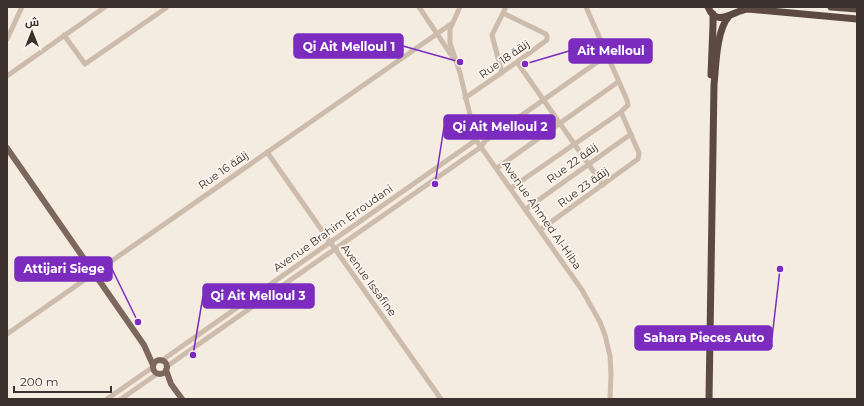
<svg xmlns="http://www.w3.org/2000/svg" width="864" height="406" viewBox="0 0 864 406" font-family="Montserrat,Cairo,sans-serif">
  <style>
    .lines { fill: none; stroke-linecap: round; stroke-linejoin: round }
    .minor { stroke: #cdbbac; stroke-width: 5 }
    .major { stroke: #7d675c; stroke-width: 6 }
    .highway { stroke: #5c4a42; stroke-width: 7 }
    .labels { text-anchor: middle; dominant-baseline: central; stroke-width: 3.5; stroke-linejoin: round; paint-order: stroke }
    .street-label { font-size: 11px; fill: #3b302b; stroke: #fbf5ee }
    .leader { fill: none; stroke: #7b2cbf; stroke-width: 1.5 }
    .callout-dot { fill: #7b2cbf; stroke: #fbf5ee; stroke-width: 1.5 }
    .callout { fill: #7b2cbf; stroke: #7b2cbf; stroke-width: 1.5 }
    .callout-label { font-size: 12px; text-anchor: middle; font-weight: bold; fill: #fff }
  </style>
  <rect width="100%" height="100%" fill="#f4ebe1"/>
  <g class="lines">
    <!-- minor -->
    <path class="minor" d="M419,7L454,59
      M460,7L450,29V43L460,73L476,140L582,290L600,322L605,335L610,356L611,374L610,399
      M64,35L85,64L166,8L165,7
      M7,39L22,7
      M517,62L603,185
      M502,73L492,35L506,7
      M7,76L105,7
      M465,98L517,62L547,40V36L546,34L503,13
      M267,152L335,249L441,399
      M497,168L618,82
      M511,188L621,112L628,105L627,100L586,7
      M526,209L631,134
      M540,230L638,159L639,153L621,112
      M7,334L451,24
      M161,361L476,140
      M166,367L481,147L485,141L606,56
      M107,399L153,367
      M121,399L157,374"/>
    <!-- major -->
    <path class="major" d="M7,148L144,345L153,365
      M153 367a7 7 0 1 1 14 0a7 7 0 1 1-14 0Z
      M166,370L171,384L182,399"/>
    <!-- highway -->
    <path class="highway" d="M708,7C717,29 734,10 748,9L857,19
      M831,7L857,9
      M711,75L713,25V14
      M709,399L714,85C716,66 716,31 729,16"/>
  </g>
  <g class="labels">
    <!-- street labels -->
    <g class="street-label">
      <text transform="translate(504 59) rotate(-35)">Rue 18 زنقة</text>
      <text transform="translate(572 163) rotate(-36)">Rue 22 زنقة</text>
      <text transform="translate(223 170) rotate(-35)">Rue 16 زنقة</text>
      <text transform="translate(583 187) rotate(-36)">Rue 23 زنقة</text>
      <text transform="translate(542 215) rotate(55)">Avenue Ahmed Al-Hiba</text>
      <text transform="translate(333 228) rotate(-35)">Avenue Brahim Erroudani</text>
      <text transform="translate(369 280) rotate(54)">Avenue Issafine</text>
    </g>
  </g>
  <!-- callouts -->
  <path class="leader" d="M460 62L403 46M525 64L569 51M435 184L444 127M138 322L112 269M193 355L203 296M780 269L772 338"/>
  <g class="callout-dot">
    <circle cx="460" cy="62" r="4"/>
    <circle cx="525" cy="64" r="4"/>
    <circle cx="435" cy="184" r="4"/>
    <circle cx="138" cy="322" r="4"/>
    <circle cx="193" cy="355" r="4"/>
    <circle cx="780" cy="269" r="4"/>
  </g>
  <g class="callout">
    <rect x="294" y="34" width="109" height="24" rx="4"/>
    <rect x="569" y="39" width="83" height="24" rx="4"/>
    <rect x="444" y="115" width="111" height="24" rx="4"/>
    <rect x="15" y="257" width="97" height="24" rx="4"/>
    <rect x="203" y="284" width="111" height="24" rx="4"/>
    <rect x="635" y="326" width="137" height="24" rx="4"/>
  </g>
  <g class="callout-label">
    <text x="349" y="51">Qi Ait Melloul 1</text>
    <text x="611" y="55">Ait Melloul</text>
    <text x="500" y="131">Qi Ait Melloul 2</text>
    <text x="64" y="273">Attijari Siege</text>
    <text x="258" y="300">Qi Ait Melloul 3</text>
    <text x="704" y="342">Sahara Pieces Auto</text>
  </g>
  <!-- border -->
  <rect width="864" height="406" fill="none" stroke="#3b302b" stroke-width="16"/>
  <!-- north arrow -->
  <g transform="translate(32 32)" stroke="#fbf5ee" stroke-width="3" paint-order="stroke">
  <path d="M0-3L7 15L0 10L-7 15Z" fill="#3b302b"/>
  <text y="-6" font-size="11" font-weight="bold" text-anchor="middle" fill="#3b302b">ش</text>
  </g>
  <!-- scale -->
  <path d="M14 386v6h97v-6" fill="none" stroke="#3b302b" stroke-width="2"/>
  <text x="20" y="386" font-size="12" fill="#3b302b" stroke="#fbf5ee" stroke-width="3" paint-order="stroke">200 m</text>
</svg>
